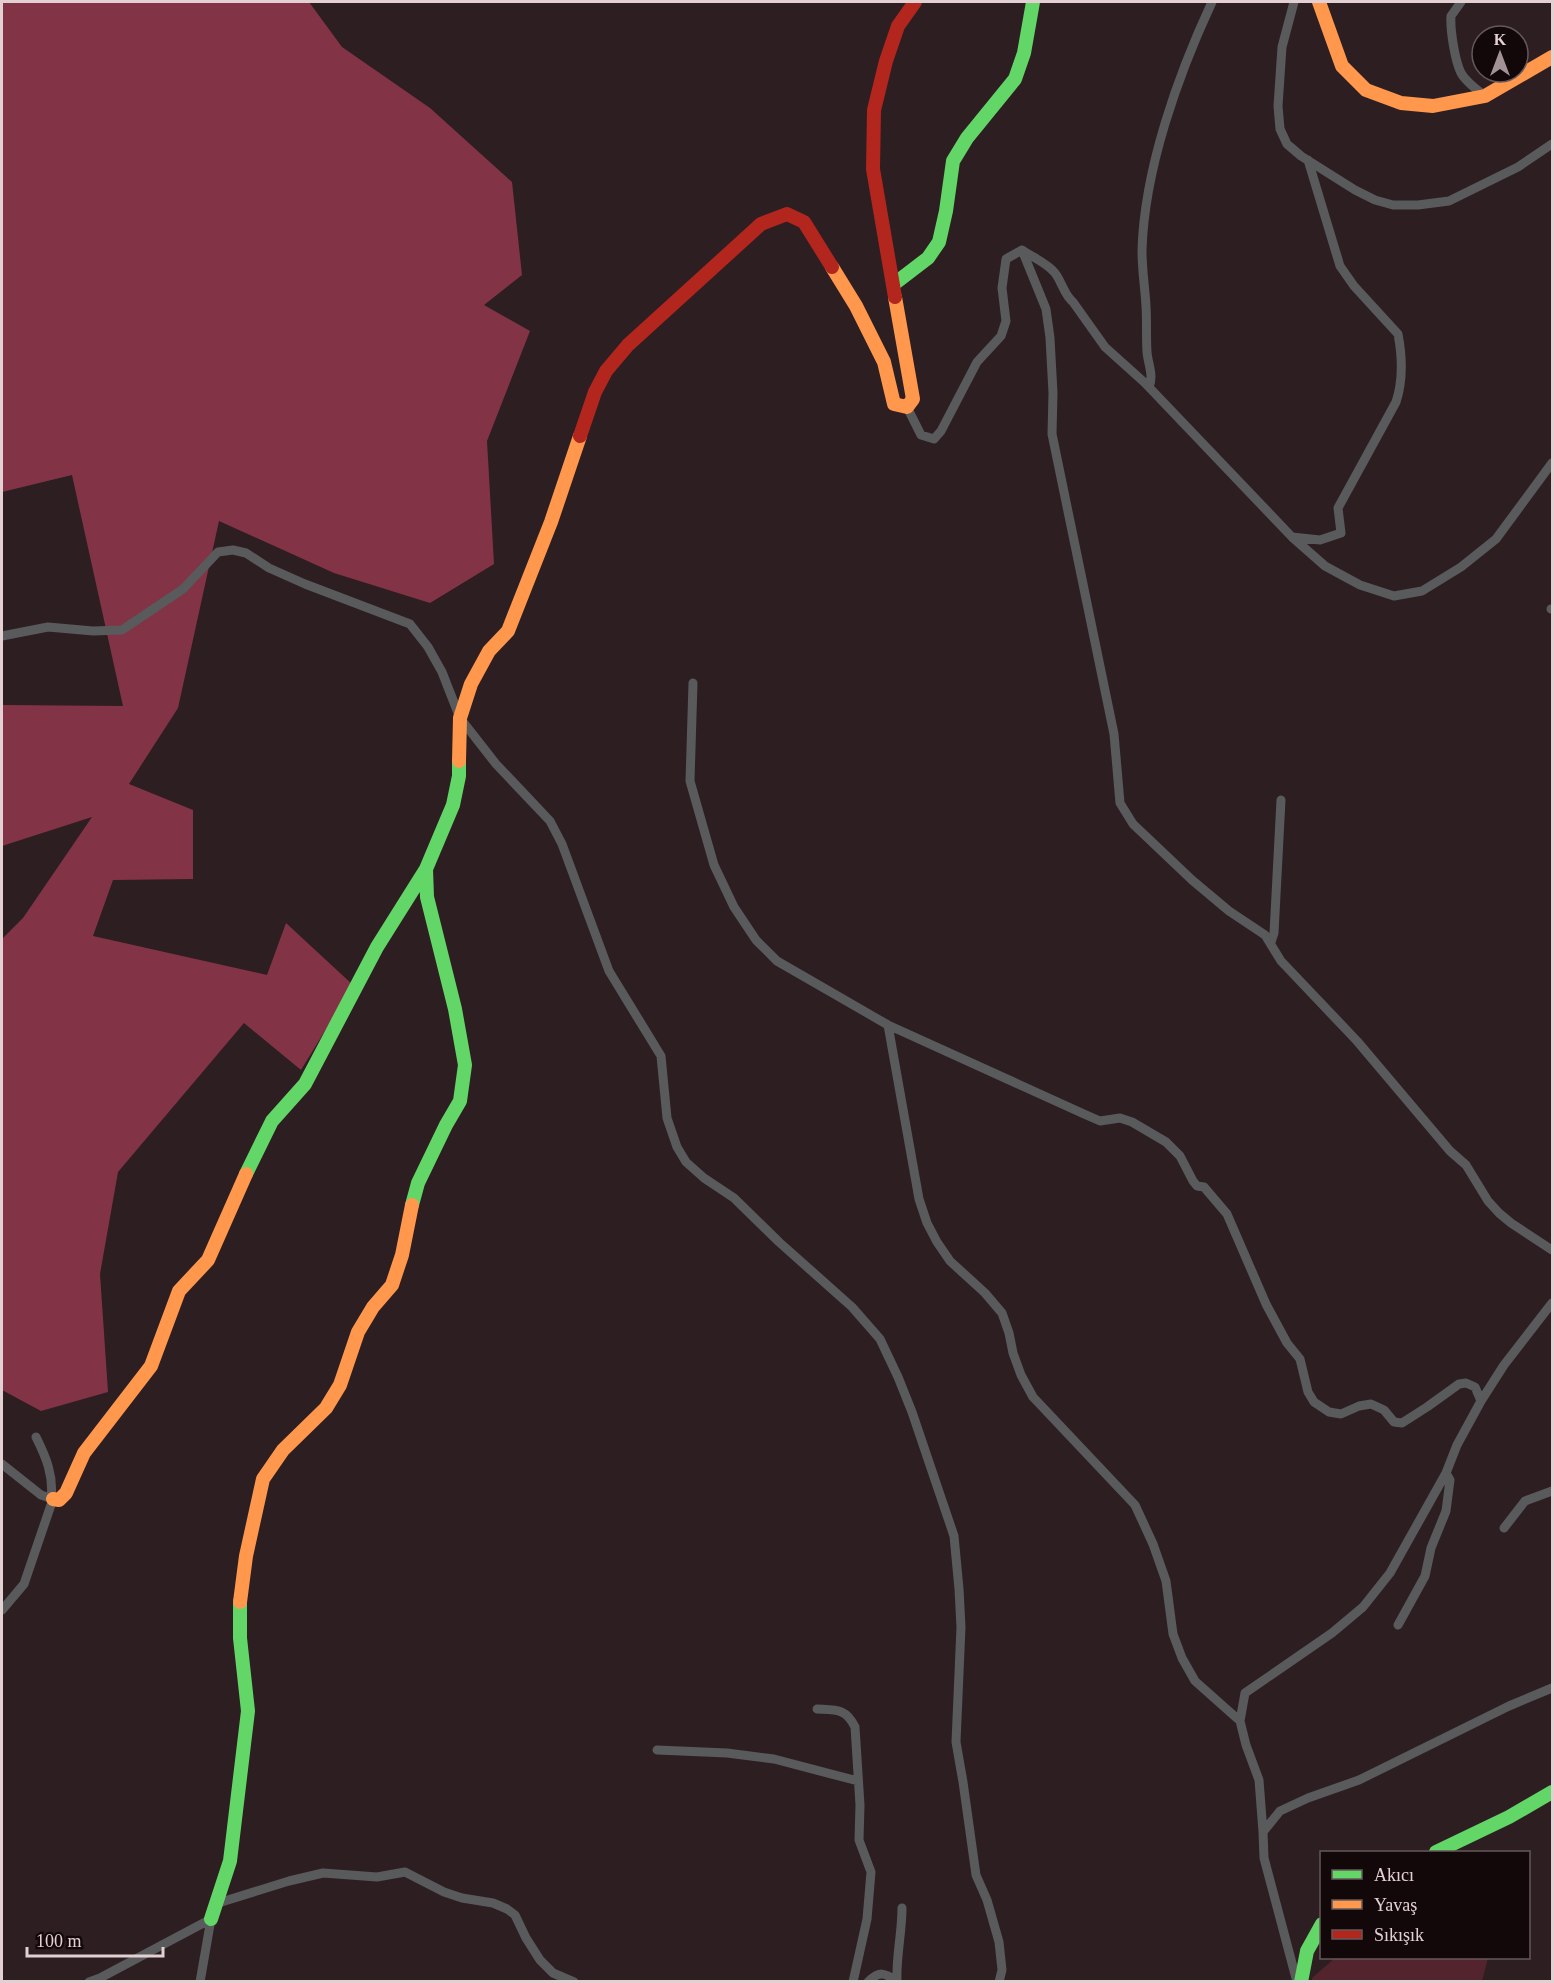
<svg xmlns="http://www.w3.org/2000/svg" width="1554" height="1983" viewBox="0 0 1554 1983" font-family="'Times New Roman',serif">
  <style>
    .green { fill: #53242e }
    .forest { fill: #823446 }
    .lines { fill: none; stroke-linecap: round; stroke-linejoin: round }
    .street { stroke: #585a5b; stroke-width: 9 }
    .fast { stroke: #63d668; stroke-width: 14 }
    .slow { stroke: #ff974d; stroke-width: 14 }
    .jam { stroke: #b3261e; stroke-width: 14 }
  </style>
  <rect width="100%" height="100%" fill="#2d1e22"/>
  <!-- green -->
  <path class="green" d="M1335,1958H1488L1482,1981H1312V1978Z"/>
  <!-- forest -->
  <path class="forest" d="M2,2H309L342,47L430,108L512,182L522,275L484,305L530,331L487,441L494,564L430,603L334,573L219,521L178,708L129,784L193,810V879L113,880L93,936L267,975L286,923L353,985L301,1070L244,1023L118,1172L100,1274L108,1392L41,1411L2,1390V939L23,918L92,817L2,846V705L123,706L72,475L2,492Z"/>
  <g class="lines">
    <!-- street -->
    <path class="street" d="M1294,2L1282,47L1278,106L1280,129L1287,144L1301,156L1355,190L1375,200L1393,205H1418L1449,201L1518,167L1552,144
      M1461,2L1451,16C1450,30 1455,61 1461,73C1466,82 1477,90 1485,96
      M1022,250C1032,257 1047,263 1055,273C1062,282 1064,295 1073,302L1105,347L1145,383L1292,537L1325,566L1360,585L1394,596L1422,591L1461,567L1496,539L1552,463
      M1149,387C1154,375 1148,364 1147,352C1146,337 1147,321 1146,306C1145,288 1142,270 1142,251C1144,170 1178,75 1212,2
      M907,407L921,435L934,439L941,431L977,362L1001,336L1006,321L1002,288L1006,259L1022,250L1046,309L1050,338L1053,393L1052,434L1114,734L1120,803L1133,824L1192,880L1229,911L1265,935L1281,961L1357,1041L1450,1151L1466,1165L1488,1201L1499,1213L1511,1223L1552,1250
      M1292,537L1320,540L1341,533L1338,508L1396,402C1403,381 1402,355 1398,334L1354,286L1340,266L1308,160
      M1551,609H1552
      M2,636L48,627L93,631L122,630L183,589L218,552L233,550L246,553L269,568L305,584L410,624L428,647L442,672L460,718L496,764L550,821L562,844L609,971L661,1056L667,1118L677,1147L686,1162L704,1178L734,1198L779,1242L852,1307L880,1339L898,1377L912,1412L954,1536L959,1589L961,1627L956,1742L963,1782L976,1875L987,1900L999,1942L1002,1970L999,1982
      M693,683L690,781L714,865L734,907L756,940L777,961L888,1025L1084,1114L1100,1121L1120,1118L1132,1122L1166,1142L1180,1156L1193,1181L1197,1186L1204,1187L1227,1214L1266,1304L1287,1343L1300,1359L1308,1392L1314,1402L1329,1412L1341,1414L1359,1406L1371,1404L1384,1410L1394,1422L1402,1423L1427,1407L1459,1384L1466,1383L1475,1387L1481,1401
      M1271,942L1274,933L1281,800
      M888,1025L919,1199L927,1223L937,1242L950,1261L985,1293L1002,1313L1009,1333L1013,1353L1021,1375L1033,1397L1135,1505L1153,1544L1166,1581L1173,1634L1182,1658L1195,1681L1240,1721
      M36,1437C46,1457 54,1476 51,1499
      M2,1464L41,1495L53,1499L24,1584L2,1610
      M1504,1528L1525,1501L1552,1491
      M1398,1625L1425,1576L1431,1548L1446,1511L1450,1480L1446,1473
      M817,1709C836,1710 846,1708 855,1727L860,1805L859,1840L871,1872L867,1919L853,1982
      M657,1750L727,1753L774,1759L858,1781
      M1263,1832L1259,1780L1246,1745L1240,1721L1245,1693L1332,1633L1363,1607L1390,1573L1446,1473L1457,1445L1481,1401L1504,1365L1552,1303
      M215,1904L289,1881L323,1873L377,1877L405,1872L444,1892L462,1898L493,1903L507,1909L515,1915L526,1938L540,1960L553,1973L574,1982
      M897,1981C896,1956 902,1933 902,1908
      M89,1982L100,1978L211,1919
      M200,1982L211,1919
      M868,1982C879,1971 885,1972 897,1982
      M1297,1982L1264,1858L1263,1832L1280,1811L1308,1798L1359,1780L1509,1706L1552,1688"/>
    <!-- fast -->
    <path class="fast" d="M894,284L928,258L939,242L946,211L953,161L967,138L1015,79L1024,53L1033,2
      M246,1174L272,1121L305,1084L377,947L426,869
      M412,1205L418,1183L446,1125L460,1101L465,1065L455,1009L427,897L426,869L453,805L459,776V761
      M1436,1852L1509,1817L1552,1792
      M211,1919L230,1861L248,1711L240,1638V1602
      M1301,1982L1307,1951L1322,1924"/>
    <!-- slow -->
    <path class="slow" d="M1319,2L1342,66L1366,90L1401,103L1433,106L1485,96L1552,57
      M832,267L856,306L884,362L894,404L907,407L913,399L895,297
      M459,761L460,718L471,684L489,651L508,631L551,522L580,436
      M53,1499L59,1500L66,1493L84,1453L151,1366L179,1291L208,1260L246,1174
      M240,1602L246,1556L263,1479L283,1450L326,1408L340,1385L358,1332L373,1307L392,1285L402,1255L412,1205"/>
    <!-- jam -->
    <path class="jam" d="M895,297L873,169L874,110L886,61L898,26L915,2
      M580,436L595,392L606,371L628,345L761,224L787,214L804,222L832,267"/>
  </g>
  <!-- border -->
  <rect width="1554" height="1983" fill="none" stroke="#e3d0d3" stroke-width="6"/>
  <!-- legend -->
  <rect x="1320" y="1851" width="210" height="108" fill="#130809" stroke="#66585a" stroke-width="1.5"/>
  <rect x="1332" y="1870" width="30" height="9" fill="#63d668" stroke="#66585a" stroke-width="1.5"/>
  <text x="1374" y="1881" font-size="18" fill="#e3d0d3">Akıcı</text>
  <rect x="1332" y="1900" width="30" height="9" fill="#ff974d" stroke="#66585a" stroke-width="1.5"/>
  <text x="1374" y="1911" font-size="18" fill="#e3d0d3">Yavaş</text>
  <rect x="1332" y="1930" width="30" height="9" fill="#b3261e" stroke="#66585a" stroke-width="1.5"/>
  <text x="1374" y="1941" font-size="18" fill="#e3d0d3">Sıkışık</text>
  <!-- north arrow -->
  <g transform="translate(1500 54)"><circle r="28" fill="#130809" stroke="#66585a" stroke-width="1.5"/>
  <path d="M0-4.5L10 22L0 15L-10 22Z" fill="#a39295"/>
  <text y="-9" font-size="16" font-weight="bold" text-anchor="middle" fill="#e3d0d3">K</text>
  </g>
  <!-- scale -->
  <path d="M27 1947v9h136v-9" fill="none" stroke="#e3d0d3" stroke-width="3"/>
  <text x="36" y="1947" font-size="18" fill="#e3d0d3" stroke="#130809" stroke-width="4.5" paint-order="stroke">100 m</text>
</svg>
